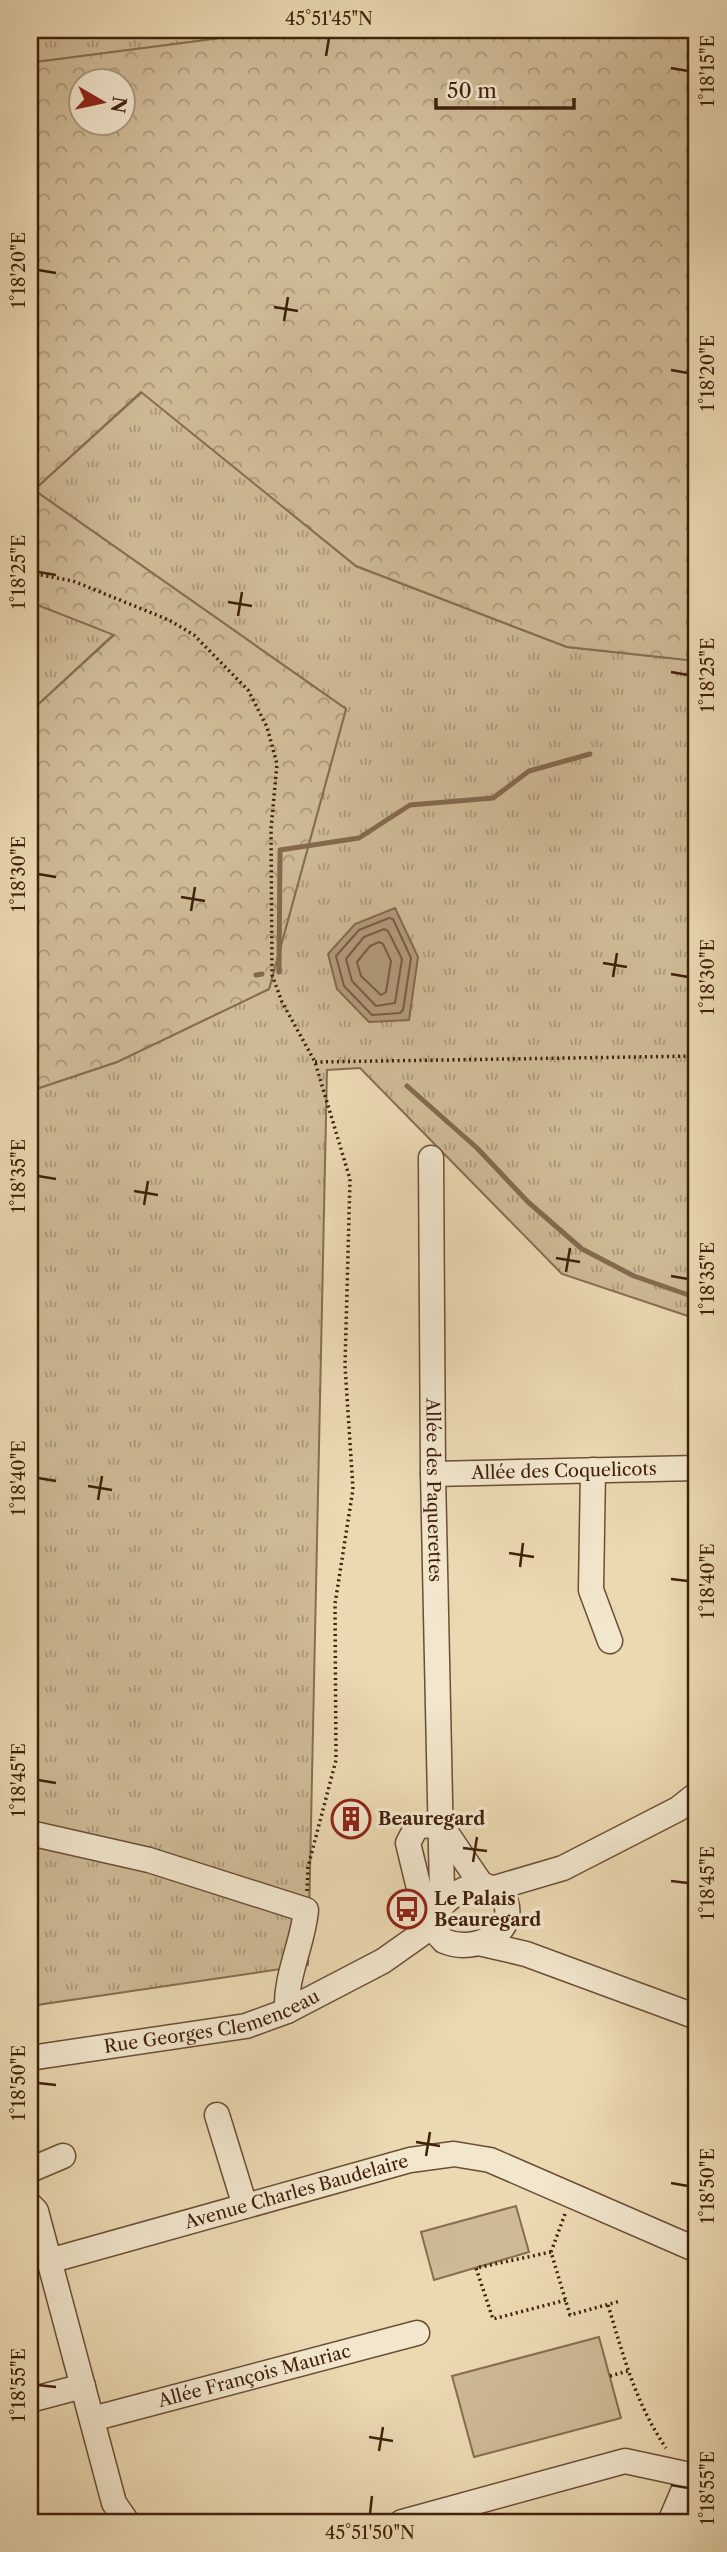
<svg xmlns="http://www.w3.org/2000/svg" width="727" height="2552" viewBox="0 0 727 2552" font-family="'Libre Caslon Text',serif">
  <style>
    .grass { fill: url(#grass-tufts); stroke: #886d51; stroke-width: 2 }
    .forest { fill: url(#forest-crowns); stroke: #886d51; stroke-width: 2; fill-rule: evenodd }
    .pitch { fill: #ceba96; stroke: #886d51; stroke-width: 2 }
    .water { fill: #b19a7a; stroke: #84694e; stroke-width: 2 }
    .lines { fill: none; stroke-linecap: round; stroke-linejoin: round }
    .shore { stroke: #795d43; stroke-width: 2 }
    .stream { stroke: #84694e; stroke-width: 5 }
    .minor-casing { stroke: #6c4e36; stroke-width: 27 }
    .path { stroke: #41200c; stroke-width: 3.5; stroke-dasharray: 2 3.5; stroke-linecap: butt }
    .minor { stroke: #f2e6cd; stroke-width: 24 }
    .ticks { fill: none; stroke: #41200c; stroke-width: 2.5 }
    .labels { text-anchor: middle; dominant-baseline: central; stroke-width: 7; stroke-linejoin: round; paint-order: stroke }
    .street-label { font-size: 18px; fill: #41200c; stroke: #f2e6cd }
    .poi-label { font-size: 18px; font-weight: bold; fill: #41200c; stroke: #f2e6cd; text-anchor: start }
    .neatline { fill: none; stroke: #41200c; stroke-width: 2.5 }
    .ticks-label { font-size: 18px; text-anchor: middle; fill: #41200c }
  </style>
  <defs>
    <pattern id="grass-tufts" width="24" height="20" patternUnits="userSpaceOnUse" patternTransform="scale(1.75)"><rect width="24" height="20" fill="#ceba96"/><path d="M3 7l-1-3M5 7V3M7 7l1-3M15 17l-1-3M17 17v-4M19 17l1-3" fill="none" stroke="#a99779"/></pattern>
    <pattern id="forest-crowns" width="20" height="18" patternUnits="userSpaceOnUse" patternTransform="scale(1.75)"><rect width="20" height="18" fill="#ceba96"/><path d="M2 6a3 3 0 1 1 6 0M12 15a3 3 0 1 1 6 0" fill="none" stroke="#a99779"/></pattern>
  </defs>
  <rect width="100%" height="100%" fill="#ebd9b2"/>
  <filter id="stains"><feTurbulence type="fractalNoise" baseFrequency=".00286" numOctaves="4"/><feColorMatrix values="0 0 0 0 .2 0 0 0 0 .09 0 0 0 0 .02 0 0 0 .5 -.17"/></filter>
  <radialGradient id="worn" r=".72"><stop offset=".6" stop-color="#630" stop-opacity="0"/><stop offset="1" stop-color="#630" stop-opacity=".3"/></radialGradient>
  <!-- grass -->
  <path class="grass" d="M30,30H284L36,62L30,56Z
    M142,392L356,566L567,647L697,661V1319L562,1274L360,1068L327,1070L308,1965L30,2006V1091L117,1062L269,989L346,709L34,490Z
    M30,602L114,634L30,712Z"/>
  <!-- forest -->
  <path class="forest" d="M284,30H697V661L567,647L356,566L141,392L34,490L346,709L269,989L117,1062L30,1091V712L114,635L30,602V56L36,62ZM80,80H122V122H80Z"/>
  <!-- pitch -->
  <path class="pitch" d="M516,2206L529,2252L434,2280L421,2232Z
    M599,2337L621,2418L474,2457L452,2376Z"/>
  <!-- water -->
  <path class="water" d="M395,908L418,957L409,1020L369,1022L337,989L328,954L355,924Z"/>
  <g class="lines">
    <!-- shore -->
    <path class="shore" d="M389,918L393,919L411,958L403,1010L400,1013L372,1015L344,986L336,956L359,930Z
      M384,929L388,931L402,959L395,1003L376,1006L352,981L346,959L364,937Z
      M379,942L383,944L391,961L386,992L381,995L361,976L357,962L370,946Z"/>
    <!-- stream -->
    <path class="stream" d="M279,972L280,850L359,838L410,805L493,798L529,771L590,754
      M256,975L262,974
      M407,1086L477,1148L528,1202L582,1249L634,1276L697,1298"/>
    <defs>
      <g id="minor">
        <path id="s1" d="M431,1158L433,1474L442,1893L445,1901"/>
        <path d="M593,1470L591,1590L610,1641"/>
        <path id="s2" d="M433,1474L697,1468"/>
        <path d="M441,1825L481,1884"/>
        <path d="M30,1833L149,1860L306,1910C303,1944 285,1976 287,2011"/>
        <path d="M481,1884L501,1892C525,1930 476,1955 444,1941C416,1915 457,1888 481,1884Z"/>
        <path d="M495,1888L563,1868L678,1809L697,1794"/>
        <path d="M434,1918L424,1909L408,1843L417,1826L441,1825"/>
        <path d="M479,1943L526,1954L697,2017"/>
        <path id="s3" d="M30,2058L246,2026L287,2011L383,1961L434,1925"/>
        <path d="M217,2115L245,2206"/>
        <path d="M30,2170L63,2156"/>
        <path d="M30,2205L36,2211L114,2503L127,2522"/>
        <path id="s4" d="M49,2261L410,2160L454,2154L490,2160L697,2250"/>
        <path d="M30,2400L83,2386"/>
        <path id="s5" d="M92,2419L417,2333"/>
        <path d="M402,2522L625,2461L690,2475L697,2473"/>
        <path d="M670,2522L690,2475"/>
      </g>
    </defs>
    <!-- minor casing -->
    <use href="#minor" class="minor-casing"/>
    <!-- path -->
    <path class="path" d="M30,573L73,581L169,620L194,635L248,690L267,727L277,764L271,829L272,975L282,1002L315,1062L350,1179L345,1366L353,1489L335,1604L336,1760L308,1867L307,1891
      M315,1062L697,1056
      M565,2214L551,2252L570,2315L620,2301
      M551,2252L476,2268L493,2319L566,2300
      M608,2305C623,2355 636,2404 666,2448
      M610,2376L628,2371"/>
    <!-- minor -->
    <use href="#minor" class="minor"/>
  </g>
  <!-- ticks -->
  <path class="ticks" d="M326,56L329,38M671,68L688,71M38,270L56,273M274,307L298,311M284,321L288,297M671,370L688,373M38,572L56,575M228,602L252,606M238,616L242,592M671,672L688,675M38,874L56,877M181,897L205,901M191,911L195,887M603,963L627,967M671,974L688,977M613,977L617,953M38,1176L56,1179M134,1191L158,1195M144,1205L148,1181M556,1258L580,1262M566,1272L570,1248M671,1276L688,1279M38,1478L56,1481M88,1486L112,1490M98,1500L102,1476M509,1553L534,1557M520,1567L523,1543M671,1579L688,1581M38,1780L56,1783M463,1848L487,1851M473,1862L477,1837M671,1881L688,1883M38,2083L56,2085M416,2142L440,2146M426,2156L430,2132M671,2183L688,2186M38,2385L56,2387M369,2437L393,2441M379,2451L383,2427M671,2485L688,2488M370,2514L372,2496"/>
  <!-- icons -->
  <defs>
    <symbol id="building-ring" viewBox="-11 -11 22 22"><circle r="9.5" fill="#f2e6cd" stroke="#8f2418" stroke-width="1.5"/><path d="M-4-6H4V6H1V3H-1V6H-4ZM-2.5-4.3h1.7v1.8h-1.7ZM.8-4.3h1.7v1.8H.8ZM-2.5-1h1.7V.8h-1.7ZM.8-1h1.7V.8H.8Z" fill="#8f2418"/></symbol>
    <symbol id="bus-ring" viewBox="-11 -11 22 22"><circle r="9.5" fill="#f2e6cd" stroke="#8f2418" stroke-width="1.5"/><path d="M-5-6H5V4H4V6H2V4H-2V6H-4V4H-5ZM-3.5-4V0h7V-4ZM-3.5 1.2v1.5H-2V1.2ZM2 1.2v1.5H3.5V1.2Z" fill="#8f2418"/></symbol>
  </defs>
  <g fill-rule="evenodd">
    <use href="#building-ring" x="329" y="1797" width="44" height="44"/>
    <use href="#bus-ring" x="385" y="1887" width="44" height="44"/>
  </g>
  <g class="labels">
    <!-- street labels -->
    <g class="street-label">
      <text stroke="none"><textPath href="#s2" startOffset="131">Allée des Coquelicots</textPath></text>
      <text stroke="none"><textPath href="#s1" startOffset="332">Allée des Paquerettes</textPath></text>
      <text stroke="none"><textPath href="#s3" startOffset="186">Rue Georges Clemenceau</textPath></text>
      <text stroke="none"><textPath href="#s4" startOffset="257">Avenue Charles Baudelaire</textPath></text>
      <text stroke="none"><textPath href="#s5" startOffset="168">Allée François Mauriac</textPath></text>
    </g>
    <!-- poi labels -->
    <g class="poi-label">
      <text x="378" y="1819">Beauregard</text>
      <text x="434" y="1899">Le Palais<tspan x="434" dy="21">Beauregard</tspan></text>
    </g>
  </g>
  <!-- margin -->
  <rect width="727" height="2552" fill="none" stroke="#ebd9b2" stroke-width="77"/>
  <!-- north arrow -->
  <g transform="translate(102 102) rotate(99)"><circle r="33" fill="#f2e6cd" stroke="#ab9780" stroke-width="2"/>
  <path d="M0-5L12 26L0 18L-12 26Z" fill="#8f2418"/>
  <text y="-10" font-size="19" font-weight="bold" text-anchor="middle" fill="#41200c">N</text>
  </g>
  <!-- scale -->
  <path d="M436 98v10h138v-10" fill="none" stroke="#41200c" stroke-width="3.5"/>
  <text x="447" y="98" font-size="21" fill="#41200c" stroke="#f2e6cd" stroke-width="5" paint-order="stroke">50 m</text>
  <rect x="38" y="38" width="650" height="2476" class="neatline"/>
  <g class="ticks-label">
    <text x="329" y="25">45°51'45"N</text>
    <text transform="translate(708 71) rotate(-90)" y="6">1°18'15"E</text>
    <text transform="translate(19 270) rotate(-90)" y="6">1°18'20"E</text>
    <text transform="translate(708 373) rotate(-90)" y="6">1°18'20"E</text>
    <text transform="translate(19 572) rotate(-90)" y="6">1°18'25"E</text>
    <text transform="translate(708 675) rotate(-90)" y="6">1°18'25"E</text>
    <text transform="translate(19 874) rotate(-90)" y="6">1°18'30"E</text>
    <text transform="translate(708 977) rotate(-90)" y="6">1°18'30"E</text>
    <text transform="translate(19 1176) rotate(-90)" y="6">1°18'35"E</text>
    <text transform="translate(708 1279) rotate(-90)" y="6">1°18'35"E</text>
    <text transform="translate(19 1478) rotate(-90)" y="6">1°18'40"E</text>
    <text transform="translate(708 1581) rotate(-90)" y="6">1°18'40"E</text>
    <text transform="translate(19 1780) rotate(-90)" y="6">1°18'45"E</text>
    <text transform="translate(708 1883) rotate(-90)" y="6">1°18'45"E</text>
    <text transform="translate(19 2083) rotate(-90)" y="6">1°18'50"E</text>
    <text transform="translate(708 2186) rotate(-90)" y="6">1°18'50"E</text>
    <text transform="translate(19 2385) rotate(-90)" y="6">1°18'55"E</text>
    <text transform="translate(708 2488) rotate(-90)" y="6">1°18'55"E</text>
    <text x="370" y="2539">45°51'50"N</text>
  </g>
  <rect width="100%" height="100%" filter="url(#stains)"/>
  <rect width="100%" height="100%" fill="url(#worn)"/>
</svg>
